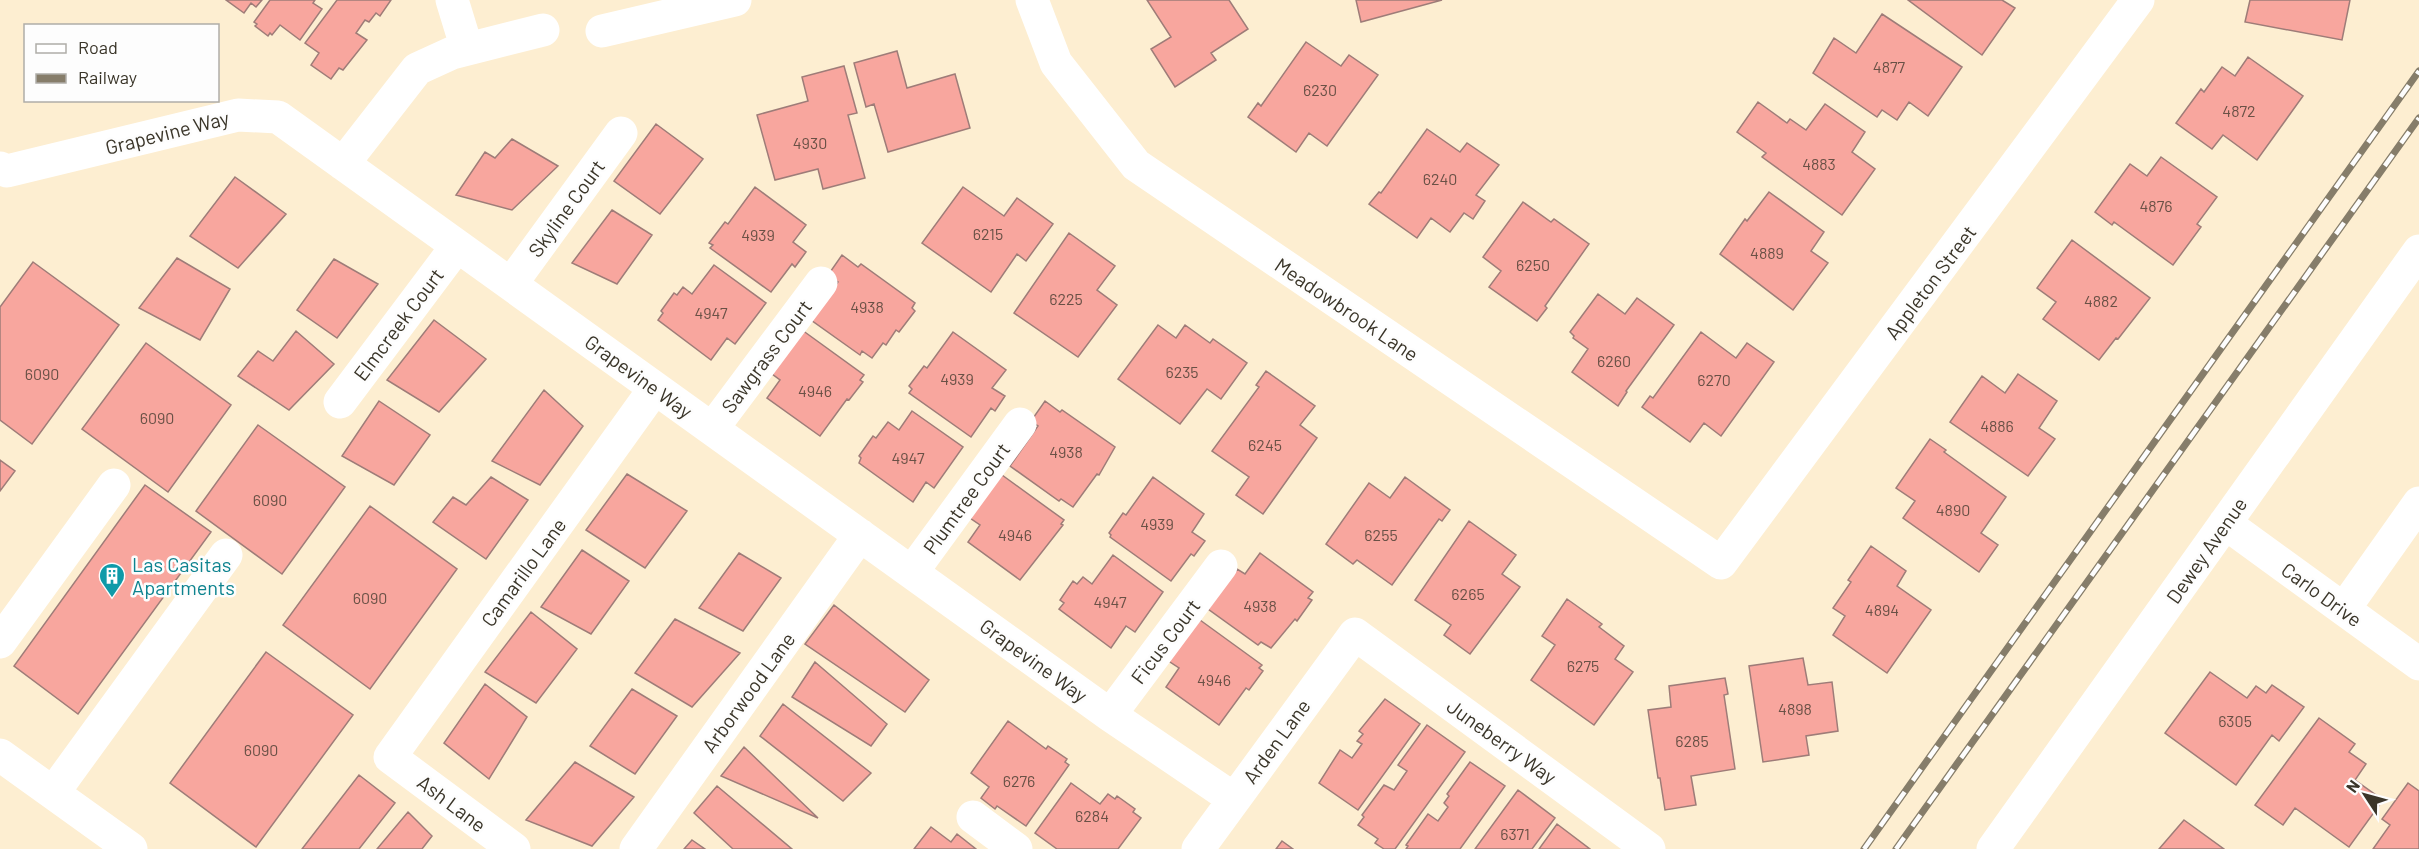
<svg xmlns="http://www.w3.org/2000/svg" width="2419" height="849" viewBox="0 0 2419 849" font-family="Barlow,sans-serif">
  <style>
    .building { fill: #f8a69e; stroke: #9e7c78; stroke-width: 1.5 }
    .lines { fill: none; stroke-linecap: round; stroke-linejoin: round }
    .minor { stroke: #fff; stroke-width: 33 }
    .rail-casing { stroke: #867d6a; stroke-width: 7 }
    .rail { stroke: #fdfdfd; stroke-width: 4.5; stroke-dasharray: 14; stroke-linecap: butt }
    .labels { text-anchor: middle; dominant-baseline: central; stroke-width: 5; stroke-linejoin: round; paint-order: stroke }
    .number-label { font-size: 16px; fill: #6a5146 }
    .street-label { font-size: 20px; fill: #3a3529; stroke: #fdfdfd }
    .culture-label { font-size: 20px; fill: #0d838f; stroke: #fdfdfd; text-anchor: start }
  </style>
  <rect width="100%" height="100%" fill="#fdeed1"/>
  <!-- building -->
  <path class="building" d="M226,0H262L256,7L251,3L244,13Z
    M270,0H315L313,3L322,9L300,40L280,25L272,35L270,33L268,36L255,26L257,24L254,22Z
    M337,0H391L380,16L376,13L369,22L365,20L356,33L367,40L343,70L339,68L331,79L311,65L319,53L305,43Z
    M1147,0H1229L1248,29L1211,53L1216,60L1175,87L1151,49L1171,37Z
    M1356,0H1442L1361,22Z
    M1908,0H2002L2015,8L1982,55Z
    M2250,0H2350L2342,40L2245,22Z
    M1882,14L1962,67L1928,116L1909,102L1897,120L1882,110L1877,117L1813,73L1834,38L1856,53Z
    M1306,42L1341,66L1349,55L1378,75L1327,146L1309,133L1296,152L1248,117L1258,103L1261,106Z
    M897,51L907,88L955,74L970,128L888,152L874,104L866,107L854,63Z
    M2248,57L2303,96L2257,160L2223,135L2212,149L2176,123L2201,89L2204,92L2222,67L2235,76Z
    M844,66L857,113L848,115L865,178L823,189L818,169L775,180L757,115L808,101L802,77Z
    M1758,102L1787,123L1790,119L1806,130L1825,104L1865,132L1852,152L1875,169L1842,215L1762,157L1766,153L1737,132Z
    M656,124L703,159L660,214L614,181Z
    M1427,129L1460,152L1467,143L1499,165L1476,195L1485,201L1473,219L1464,213L1450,232L1431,218L1417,238L1369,204L1379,192L1381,193Z
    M512,139L558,166L512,210L456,195L485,152L495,158Z
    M2161,157L2217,197L2197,224L2201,227L2173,265L2114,222L2112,225L2095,212L2130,164L2147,176Z
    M235,177L286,214L238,268L190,236Z
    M755,187L806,225L793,242L806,252L795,267L792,264L771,292L710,248L713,245L709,243L725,222L728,224Z
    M963,187L1004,216L1017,198L1053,224L1026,261L1017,254L991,292L922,243Z
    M1769,192L1824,232L1811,251L1828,263L1793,310L1720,254L1745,219L1747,221Z
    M1523,202L1551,222L1554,219L1589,244L1545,306L1547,308L1537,321L1489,287L1501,271L1483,257Z
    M612,210L652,235L617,284L572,263Z
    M1069,233L1115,266L1097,290L1117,305L1078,357L1014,313Z
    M2072,240L2150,298L2118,339L2116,338L2099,360L2043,319L2056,302L2037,288Z
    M842,255L858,267L861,264L915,303L912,308L915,311L899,332L896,330L886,345L883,343L872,358L862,351L860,355L811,320L838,282L828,275Z
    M177,258L230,289L200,340L139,308Z
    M334,259L378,284L337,338L297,310Z
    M33,262L119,325L32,444L0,420V307Z
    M714,265L766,303L735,344L727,338L711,360L658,320L663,313L661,311L674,293L677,295L683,287L692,294Z
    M1598,294L1625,314L1637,298L1674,325L1626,391L1627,392L1618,406L1572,372L1588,349L1573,338L1574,336L1570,332Z
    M434,320L486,359L439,412L387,380Z
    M1158,325L1176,338L1185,325L1210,343L1213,339L1247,363L1221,399L1207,389L1180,424L1118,379Z
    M802,330L864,375L860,380L863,382L849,400L847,399L820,436L767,398L780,380L768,371Z
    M296,331L334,364L289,410L238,376L258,351L273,361Z
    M953,332L1006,370L992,388L1005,396L995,411L991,408L971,437L909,393L912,389L909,386L924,366L927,368Z
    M1701,332L1736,358L1747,343L1774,362L1721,436L1704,423L1690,442L1642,407L1650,396L1653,398Z
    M146,343L231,405L168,492L82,429Z
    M1266,371L1315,406L1300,425L1317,438L1263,514L1236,495L1249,477L1212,451L1259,387L1256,385Z
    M2018,374L2057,401L2039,428L2055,439L2028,476L1950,422L1982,376L2005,393Z
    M544,390L583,426L540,485L492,461Z
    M379,401L430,435L394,485L342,456Z
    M1045,401L1060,412L1062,410L1115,447L1099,475L1097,474L1073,507L1061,499L1059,501L1010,466L1038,426L1031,421Z
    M912,411L963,447L934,488L926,482L913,502L859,463L861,458L859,456L873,436L876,438L888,422L899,430Z
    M258,425L345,487L282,574L196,511Z
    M1930,439L1946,450L1944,452L2006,497L1981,533L1998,545L1979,572L1903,518L1915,501L1896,488Z
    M0,460L15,471L0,491Z
    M627,474L687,511L645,568L586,530Z
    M1002,475L1064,520L1061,524L1063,525L1020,580L968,542L980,525L967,516Z
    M491,477L528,500L486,559L433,522L453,497L466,505Z
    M1153,477L1204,514L1192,532L1205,541L1194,556L1191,554L1171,581L1110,537L1111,535L1109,533L1123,513L1126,515Z
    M1405,477L1450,510L1442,521L1439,519L1392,585L1357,560L1353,564L1326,544L1369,483L1390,498Z
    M145,485L211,532L78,714L14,666Z
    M370,506L457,569L370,689L283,625Z
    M1469,521L1516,555L1502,574L1520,587L1470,654L1444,635L1451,625L1415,600Z
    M1871,546L1906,571L1897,586L1931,610L1887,673L1833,635L1845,616L1833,608L1851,582L1848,580Z
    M582,550L629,581L591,634L541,607Z
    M739,553L781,578L743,631L699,608Z
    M1260,553L1313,592L1308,598L1312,600L1297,621L1295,619L1271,648L1261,642L1258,645L1208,609L1237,569L1245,574Z
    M1113,555L1163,592L1135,632L1126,626L1111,648L1059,609L1064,603L1060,600L1073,581L1077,584L1083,577L1092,584Z
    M1567,599L1602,624L1599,627L1624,646L1615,659L1633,672L1594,725L1531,680L1555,645L1542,636Z
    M834,605L929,680L905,712L805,644Z
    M531,612L577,649L536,703L485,672Z
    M675,619L740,653L692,707L635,673Z
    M1200,620L1262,665L1259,668L1263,671L1249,690L1246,688L1219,725L1166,687L1179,668L1167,660Z
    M266,652L353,715L256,847L170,783Z
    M1803,658L1808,685L1832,682L1838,731L1806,736L1809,755L1763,762L1749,666Z
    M815,662L887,724L871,746L792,697Z
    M2210,672L2247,698L2256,686L2266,693L2272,685L2304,707L2279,741L2272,735L2236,785L2165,733Z
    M1725,678L1728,694L1724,695L1735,769L1691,776L1696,805L1665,810L1660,778H1658L1648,710L1671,707L1669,686Z
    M485,684L527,717L489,779L444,743Z
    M632,689L677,716L635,774L590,746Z
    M1385,699L1420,724L1358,810L1319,783L1340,750L1352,758L1362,744L1357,741L1363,734L1359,731Z
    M783,704L871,773L843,801L760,736Z
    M2319,718L2355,744L2349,752L2366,764L2355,780L2383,800L2349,847L2295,808L2283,825L2255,805Z
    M1008,721L1046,749L1048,746L1067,759L1065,762L1069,765L1026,826L997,806L995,809L981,798L989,787L971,773Z
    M1427,725L1465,752L1395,849H1384L1375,843L1378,839L1358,825L1364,817L1362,815L1384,785L1394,790L1407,771L1398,765Z
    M744,747L818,818L721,776Z
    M575,762L634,797L592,846L526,820Z
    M1470,762L1505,786L1460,849H1406L1408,846L1406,845L1428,814L1438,821L1448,807L1444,803L1449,796L1447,794Z
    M359,775L395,803L359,849H302Z
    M1071,783L1100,804L1108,794L1115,799L1117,796L1135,809L1133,812L1141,818L1118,849H1057L1035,833Z
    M2408,783L2419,791V849H2373L2390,825L2382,819Z
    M717,786L792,849H733L694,813Z
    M1518,790L1555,818L1532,849H1475Z
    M408,812L432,836L422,849H377Z
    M2184,820L2224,849H2159Z
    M1557,824L1590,849H1539Z
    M931,827L951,842L957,834L976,849H914Z
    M692,840L705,849H684Z
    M1282,841L1293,849H1276Z"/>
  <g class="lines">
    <!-- minor -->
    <path class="minor" d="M452,0L467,49
      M1032,0L1056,63L1136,165L1721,563L2138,0
      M602,31L735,0
      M343,164L417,69L452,53L543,30
      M0,168L7,171L238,115L278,117L1110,715L1234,799
      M511,284L621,133
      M340,402L457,246
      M712,429L821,283
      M2225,523L2419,664
      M912,572L1020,424
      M2344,609L2419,503
      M0,642L114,485
      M1110,715L1221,566
      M0,755L131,849
      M53,793L226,555
      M973,817L1016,849
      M514,849L390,757L655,388
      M636,849L860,535
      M1198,849L1355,634L1649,849
      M1993,849L2419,251"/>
    <defs>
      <path id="rail" d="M1864,849L2419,71
        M1896,849L2419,118"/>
    </defs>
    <!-- rail casing -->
    <use href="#rail" class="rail-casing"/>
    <!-- rail -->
    <use href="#rail" class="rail"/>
  </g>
  <!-- icons -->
  <defs>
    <symbol id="building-pin" viewBox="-11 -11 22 30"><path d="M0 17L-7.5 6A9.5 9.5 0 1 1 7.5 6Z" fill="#0f9aa8" stroke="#fdfdfd"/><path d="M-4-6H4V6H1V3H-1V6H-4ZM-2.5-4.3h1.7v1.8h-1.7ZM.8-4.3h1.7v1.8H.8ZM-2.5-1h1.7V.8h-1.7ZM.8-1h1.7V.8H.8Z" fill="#fff"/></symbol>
  </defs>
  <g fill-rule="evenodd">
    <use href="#building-pin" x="97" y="561" width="30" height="40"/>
  </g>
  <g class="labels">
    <!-- number labels -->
    <g class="number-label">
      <text x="1889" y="66">4877</text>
      <text x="1320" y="89">6230</text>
      <text x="2239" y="110">4872</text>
      <text x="810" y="142">4930</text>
      <text x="1819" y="163">4883</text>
      <text x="1440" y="178">6240</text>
      <text x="2156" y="205">4876</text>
      <text x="988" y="233">6215</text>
      <text x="758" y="234">4939</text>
      <text x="1767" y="252">4889</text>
      <text x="1533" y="264">6250</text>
      <text x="1066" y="298">6225</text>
      <text x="2101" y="300">4882</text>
      <text x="867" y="306">4938</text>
      <text x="711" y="312">4947</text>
      <text x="1614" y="360">6260</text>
      <text x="1182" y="371">6235</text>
      <text x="42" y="373">6090</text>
      <text x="957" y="378">4939</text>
      <text x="1714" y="379">6270</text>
      <text x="815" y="390">4946</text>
      <text x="157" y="417">6090</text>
      <text x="1997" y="425">4886</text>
      <text x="1265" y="444">6245</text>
      <text x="1066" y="451">4938</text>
      <text x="908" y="457">4947</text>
      <text x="270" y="499">6090</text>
      <text x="1953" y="509">4890</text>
      <text x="1157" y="523">4939</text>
      <text x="1015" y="534">4946</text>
      <text x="1381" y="534">6255</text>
      <text x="1468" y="593">6265</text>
      <text x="370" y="597">6090</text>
      <text x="1110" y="601">4947</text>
      <text x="1260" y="605">4938</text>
      <text x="1882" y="609">4894</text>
      <text x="1583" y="665">6275</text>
      <text x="1214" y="679">4946</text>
      <text x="1795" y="708">4898</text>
      <text x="2235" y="720">6305</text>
      <text x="1692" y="740">6285</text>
      <text x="261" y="749">6090</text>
      <text x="1019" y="780">6276</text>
      <text x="1092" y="815">6284</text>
      <text x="1515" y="833">6371</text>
    </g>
    <!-- street labels -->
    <g class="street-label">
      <text transform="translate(167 132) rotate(-14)">Grapevine Way</text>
      <text transform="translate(566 208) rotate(-54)">Skyline Court</text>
      <text transform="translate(1930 282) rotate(-53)">Appleton Street</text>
      <text transform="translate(1347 309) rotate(34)">Meadowbrook Lane</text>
      <text transform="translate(398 324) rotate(-53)">Elmcreek Court</text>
      <text transform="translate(766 356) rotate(-53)">Sawgrass Court</text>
      <text transform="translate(639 376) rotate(36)">Grapevine Way</text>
      <text transform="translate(966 498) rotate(-54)">Plumtree Court</text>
      <text transform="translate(2206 550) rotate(-55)">Dewey Avenue</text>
      <text transform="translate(523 572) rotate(-54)">Camarillo Lane</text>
      <text transform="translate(2322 594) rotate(36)">Carlo Drive</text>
      <text transform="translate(1165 641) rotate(-53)">Ficus Court</text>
      <text transform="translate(1034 660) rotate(36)">Grapevine Way</text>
      <text transform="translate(748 692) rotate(-54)">Arborwood Lane</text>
      <text transform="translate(1276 741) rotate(-54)">Arden Lane</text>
      <text transform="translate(1502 741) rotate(36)">Juneberry Way</text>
      <text transform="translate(452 803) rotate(37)">Ash Lane</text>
    </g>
    <!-- culture labels -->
    <g class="culture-label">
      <text x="132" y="564">Las Casitas<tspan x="132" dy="23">Apartments</tspan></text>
    </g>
  </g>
  <!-- legend -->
  <rect x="24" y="24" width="195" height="78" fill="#fdfdfd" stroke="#afada8" stroke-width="1.5"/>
  <rect x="36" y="44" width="30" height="9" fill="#ffffff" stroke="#afada8" stroke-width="1.5"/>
  <text x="78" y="54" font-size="18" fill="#3a3529">Road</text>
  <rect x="36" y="74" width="30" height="9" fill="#867d6a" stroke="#afada8" stroke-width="1.5"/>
  <text x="78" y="84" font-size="18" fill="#3a3529">Railway</text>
  <!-- north arrow -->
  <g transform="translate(2365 795) rotate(306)" stroke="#fdfdfd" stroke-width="4.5" paint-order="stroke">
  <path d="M0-4.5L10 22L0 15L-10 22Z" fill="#3a3529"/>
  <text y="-9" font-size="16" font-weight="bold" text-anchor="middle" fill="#3a3529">N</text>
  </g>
</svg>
